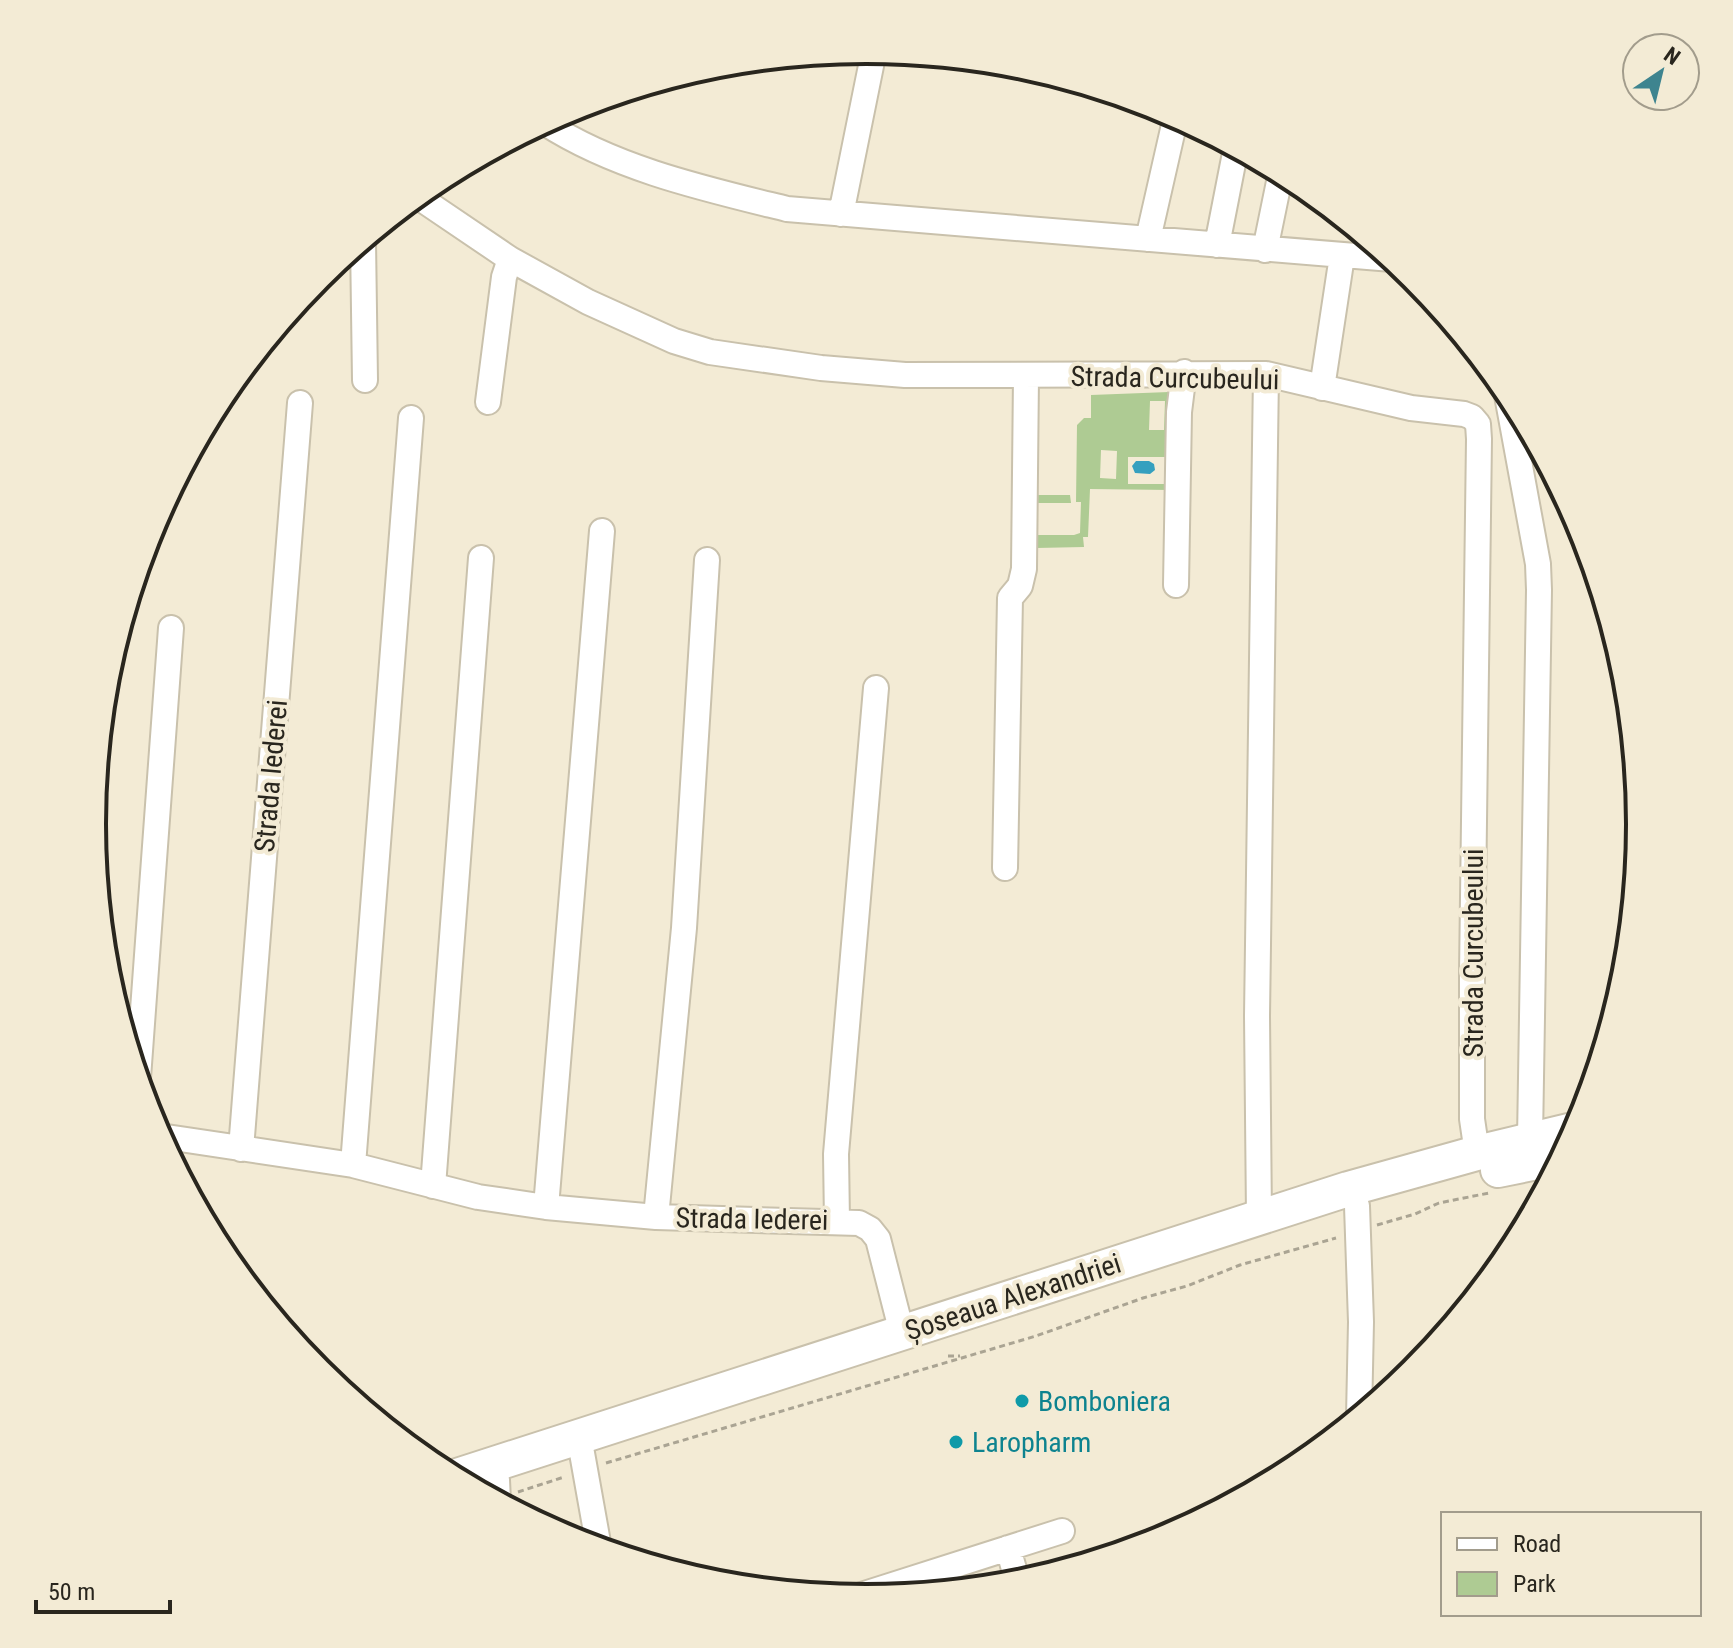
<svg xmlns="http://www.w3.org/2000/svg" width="1733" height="1648" viewBox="0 0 1733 1648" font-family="'Roboto Condensed',sans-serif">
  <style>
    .green { fill: #aecb93; fill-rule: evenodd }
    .water { fill: #35a0bf }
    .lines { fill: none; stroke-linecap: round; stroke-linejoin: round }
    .minor-casing { stroke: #c9c1ac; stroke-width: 28 }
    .highway-casing { stroke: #c9c1ac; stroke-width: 38 }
    .path { stroke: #aaa493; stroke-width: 3; stroke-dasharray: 6 4; stroke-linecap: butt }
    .minor { stroke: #fff; stroke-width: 24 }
    .highway { stroke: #fff; stroke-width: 34 }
    .culture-dot { fill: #0f9aa8; stroke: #f3ebd5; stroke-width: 3 }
    .labels { text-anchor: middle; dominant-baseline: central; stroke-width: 8; stroke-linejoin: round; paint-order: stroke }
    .street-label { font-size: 28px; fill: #29261e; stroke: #f3ebd5 }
    .culture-label { font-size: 28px; fill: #0d838f; stroke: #f3ebd5; text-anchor: start }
    .rim { fill: none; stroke: #29261e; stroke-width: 4 }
  </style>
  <rect width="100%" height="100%" fill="#f3ebd5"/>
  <!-- green -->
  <path class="green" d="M1169,392L1170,490L1090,489L1088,537H1083L1084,547L1036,548L1030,495H1070L1071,503H1037V535H1074L1080,533L1081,502H1076L1077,425L1084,418H1091V395ZM1150,401H1165L1164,430H1149ZM1101,450L1117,451L1116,479L1100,478ZM1165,457L1166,484H1128V457Z"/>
  <!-- water -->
  <path class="water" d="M1136,461H1149L1154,464L1155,470L1150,474L1135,473L1132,466Z"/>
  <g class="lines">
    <defs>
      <path id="minor" d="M545,123C616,169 706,189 787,209L1392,259
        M417,196L510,259L588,302L674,341L710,352L821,368L905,375L1266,374L1411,408L1464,414L1472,417L1478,424L1479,439L1472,974V1119L1477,1153
        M841,214L874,51
        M1148,239L1176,116
        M363,241L365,380
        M1217,245L1236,148
        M1265,250L1281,172
        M1322,388L1342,256
        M1506,390L1538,564L1539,590L1530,1139
        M488,402L504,277L510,259
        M1176,585L1179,412L1184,372
        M1005,868L1010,598L1020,586L1024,569L1026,376
        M138,1078L171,628
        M160,1136L353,1165L478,1197L546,1207L656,1217L859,1223L870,1229L878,1239L902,1333
        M241,1149L300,403
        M353,1165L411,418
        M433,1186L481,558
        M1357,1206L1361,1322L1359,1416
        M546,1207L602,531
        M656,1217L684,928L707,560
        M1259,1217L1257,1016L1266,374
        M837,1222L836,1154L876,688
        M582,1453L599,1548
        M497,1480L498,1501
        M1008,1548L1018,1583
        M855,1597L1062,1531"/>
      <path id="highway" d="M1498,1170L1562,1157
        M454,1477L1348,1189L1477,1153L1577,1129"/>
    </defs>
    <!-- minor casing -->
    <use href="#minor" class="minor-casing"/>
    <!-- highway casing -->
    <use href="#highway" class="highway-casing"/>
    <!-- path -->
    <path class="path" d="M1377,1225L1415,1214L1439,1203L1489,1193
      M948,1356H960
      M606,1463L1036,1336L1143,1298L1187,1286L1240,1265L1336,1238
      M518,1492L564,1477"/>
    <!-- minor -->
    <use href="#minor" class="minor"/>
    <!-- highway -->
    <use href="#highway" class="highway"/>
  </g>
  <!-- markers -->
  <g class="culture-dot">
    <circle cx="1022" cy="1401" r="8"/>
    <circle cx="956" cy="1442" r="8"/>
  </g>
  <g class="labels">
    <!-- street labels -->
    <g class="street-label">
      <text transform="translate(1175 378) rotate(1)">Strada Curcubeului</text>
      <text transform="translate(271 776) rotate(-85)">Strada Iederei</text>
      <text transform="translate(1473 953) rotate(-90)">Strada Curcubeului</text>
      <text transform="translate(752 1219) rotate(1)">Strada Iederei</text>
      <text transform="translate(1013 1297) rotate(-18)">Șoseaua Alexandriei</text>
    </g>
    <!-- culture labels -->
    <g class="culture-label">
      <text x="1038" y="1401">Bomboniera</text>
      <text x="972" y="1442">Laropharm</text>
    </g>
  </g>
  <!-- crop -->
  <path d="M0 0H1733V1648H0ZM106 824a760 760 0 1 1 1520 0a760 760 0 1 1-1520 0Z" fill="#f3ebd5" fill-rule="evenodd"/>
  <path class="rim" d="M106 824a760 760 0 1 1 1520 0a760 760 0 1 1-1520 0Z"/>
  <!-- legend -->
  <rect x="1441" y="1512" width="260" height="104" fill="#f3ebd5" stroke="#a29c8c" stroke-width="2"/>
  <rect x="1457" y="1538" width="40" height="12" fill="#ffffff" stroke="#a29c8c" stroke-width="2"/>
  <text x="1513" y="1552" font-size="24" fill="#29261e">Road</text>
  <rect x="1457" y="1572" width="40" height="24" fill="#aecb93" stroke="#a29c8c" stroke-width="2"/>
  <text x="1513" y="1592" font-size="24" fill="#29261e">Park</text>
  <!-- north arrow -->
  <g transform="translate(1661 72) rotate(35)"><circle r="38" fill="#f3ebd5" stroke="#a29c8c" stroke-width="2"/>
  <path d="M0-6L14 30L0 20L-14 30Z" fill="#3e848f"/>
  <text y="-12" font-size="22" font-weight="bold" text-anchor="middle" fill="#29261e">N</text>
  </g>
  <!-- scale -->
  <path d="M36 1600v12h134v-12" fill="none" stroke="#29261e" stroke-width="4"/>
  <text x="48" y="1600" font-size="24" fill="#29261e" stroke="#f3ebd5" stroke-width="6" paint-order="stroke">50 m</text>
</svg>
